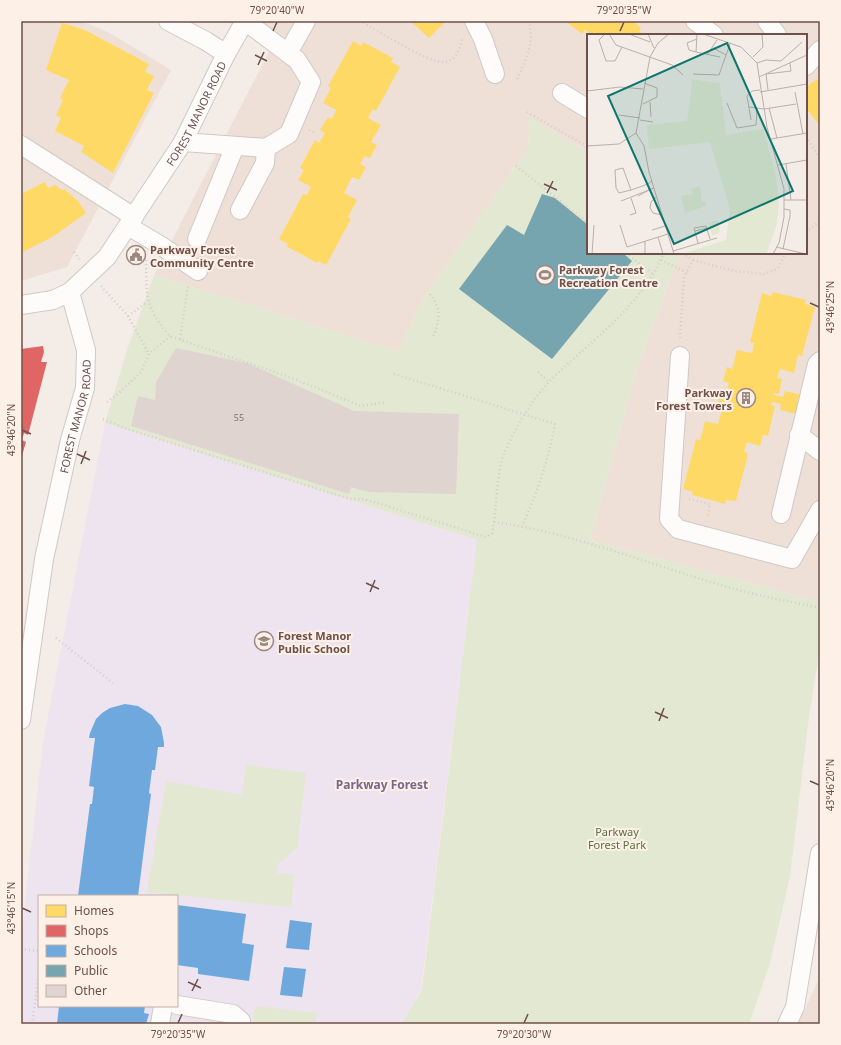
<svg xmlns="http://www.w3.org/2000/svg" width="841" height="1045" viewBox="0 0 841 1045" font-family="'Noto Sans',sans-serif">
  <style>
    .residential { fill: #eee0d7 }
    .education { fill: #ede4ef; fill-rule: evenodd }
    .green { fill: #e3e8d2 }
    .homes { fill: #ffd966 }
    .shops { fill: #e06666 }
    .schools { fill: #6fa8dc }
    .public { fill: #76a5af }
    .building { fill: #dfd4d0 }
    .lines { fill: none; stroke-linecap: round; stroke-linejoin: round }
    .minor-casing { stroke: #d1c8c4; stroke-width: 20 }
    .path { stroke: #d5ccc9; stroke-width: 2.5; stroke-dasharray: 1 3; stroke-linecap: butt }
    .minor { stroke: #fdfcfb; stroke-width: 18 }
    .ticks { fill: none; stroke: #6d504b; stroke-width: 1.5 }
    .labels { text-anchor: middle; dominant-baseline: central; stroke-width: 4; stroke-linejoin: round; paint-order: stroke }
    .number-label { font-size: 9px; fill: #8b736e }
    .street-label { font-size: 11px; fill: #6d504b; stroke: #fdf0e6 }
    .poi-label { font-size: 11px; font-weight: bold; fill: #6d504b; stroke: #fdf0e6; text-anchor: start }
    .park-label { font-size: 11px; fill: #5b7244; stroke: #fdf0e6 }
    .neighbourhood-label { font-size: 12px; font-weight: bold; fill: #7a6790; stroke: #fdf0e6 }
    .inset-road { fill: none; stroke: #bdaea9; stroke-width: 1 }
    .view { fill: #0f766e; fill-opacity: 0.15; stroke: #0f766e; stroke-width: 2 }
    .inset-edge { fill: none; stroke: #6d504b; stroke-width: 2 }
    .neatline { fill: none; stroke: #6d504b; stroke-width: 1.5 }
    .ticks-label { font-size: 10px; text-anchor: middle; fill: #6d504b }
  </style>
  <rect width="100%" height="100%" fill="#f3ece7"/>
  <!-- residential -->
  <path class="residential" d="M21,21H81L108,32L171,70L67,267L21,281Z
    M227,21H820V602L590,540L637,369L680,253H806V35H588V152L530,118L528,148L425,296L398,352L154,275L271,48Z
    M820,977V1024H798Z"/>
  <!-- education -->
  <path class="education" d="M105,423L477,540L421,990L401,1024H21V938L43,742ZM39,896H177V1006H39Z"/>
  <!-- green -->
  <path class="green" d="M530,118L588,152V253H680L637,369L590,540L820,602V647L809,716L790,876L770,963L749,1024H401L422,990L477,540L105,423L128,347L154,275L398,352L425,296L528,148Z
    M246,765L306,773L297,848L278,864L276,873L294,874L291,907L147,892L166,781L242,795Z
    M255,1006L317,1013L315,1024H253Z"/>
  <!-- homes -->
  <path class="homes" d="M410,21H446L429,38Z
    M565,21H633L641,28L639,31L644,35H592L585,30L582,34Z
    M62,23L85,30L149,64L145,72L154,76L147,90L154,93L113,173L81,152L84,146L55,131L61,118L56,115L63,100L60,98L69,80L46,70Z
    M353,41L362,46L363,42L393,58L391,62L400,67L376,111L373,109L368,118L381,125L371,142L377,145L370,158L365,156L360,164L366,167L359,180L352,177L344,193L357,200L348,217L351,219L326,265L318,261L317,263L286,246L288,244L279,239L303,194L307,195L311,187L298,180L304,170L300,168L315,140L319,143L325,133L320,130L328,117L332,119L336,110L323,103L331,88L328,86Z
    M817,79L819,82L820,81V126L806,108V87Z
    M45,182L48,188L55,185L62,190L64,189L78,201L86,213L54,236L21,253V194Z
    M773,292L806,300L805,304L815,307L802,356L798,355L794,373L780,369L777,378L782,379L779,394L774,393V395L783,397L785,391L806,396L801,415L780,410L781,404L772,402L771,405L775,406L768,436L763,435L760,446L747,442L744,452L748,454L736,501L726,500L725,504L692,495L693,492L683,489L696,439L700,441L705,421L718,424L723,406L717,405L721,391L727,392L729,383L723,381L727,367L732,369L737,350L752,353L754,343L750,342L762,293L771,296Z
    M36,360L22,416H21V362Z"/>
  <!-- shops -->
  <path class="shops" d="M43,346L44,352L41,362H47L28,435L24,433L22,440L26,442L21,459V349Z"/>
  <!-- schools -->
  <path class="schools" d="M125,704L138,706L152,715L161,727L164,743V747H158L155,770H152L149,793L151,794L138,896H78L90,804H92L94,787L89,786L95,738H89L90,733L96,719L102,713L110,708Z
    M177,905L246,914L242,943L254,945L249,981L198,974V968L177,965Z
    M290,920L312,923L309,950L286,948Z
    M284,967L306,969L302,997L280,995Z
    M59,1006H145L144,1013L149,1014L146,1024H57Z"/>
  <!-- public -->
  <path class="public" d="M542,194L555,198L588,225V253H623L632,261L552,359L459,289L507,225L524,235Z"/>
  <!-- building -->
  <path class="building" d="M176,348L247,363L354,411L459,414L456,494L368,492L351,487L349,494L131,426L138,396L155,400L156,382Z"/>
  <g class="lines">
    <defs>
      <g id="minor">
        <path d="M168,21L206,41L226,54"/>
        <path d="M474,21L483,39L495,74"/>
        <path d="M695,21L714,35"/>
        <path d="M767,21L777,35"/>
        <path d="M288,53L306,21"/>
        <path d="M806,66L820,50"/>
        <path d="M562,93L588,109"/>
        <path d="M183,142L266,148L289,134L311,82L297,60L245,21"/>
        <path d="M21,145L134,217"/>
        <path d="M240,210L265,163L266,148"/>
        <path d="M128,226L160,245L198,271"/>
        <path d="M197,239L235,146"/>
        <path d="M21,305L53,300L70,292"/>
        <path d="M680,356L669,519L678,529L792,559L820,510"/>
        <path d="M799,435L820,451"/>
        <path d="M781,514L817,364L820,361"/>
        <path id="s1" d="M21,720L44,559L70,440L85,388L86,350L70,292L107,257L183,142L226,54L245,21"/>
        <path d="M177,1005L233,1014L241,1021L239,1024"/>
        <path d="M160,1024L163,1006"/>
        <path d="M787,1024L795,1007L820,853"/>
      </g>
    </defs>
    <!-- minor casing -->
    <use href="#minor" class="minor-casing"/>
    <!-- path -->
    <path class="path" d="M360,21C376,30 426,61 441,62C455,63 460,50 462,39
      M517,79C527,58 534,44 529,21
      M527,112L588,147
      M309,130L315,133
      M806,137L820,158
      M516,166L588,223
      M806,232L820,221
      M74,252L79,259
      M626,253L653,274
      M146,260C147,296 144,307 170,336L297,380L361,406L387,402
      M661,260L687,273
      M693,260L734,271L764,274L777,269L786,253
      M101,286L128,316L149,354
      M430,294C443,312 439,319 433,338
      M128,316L147,302
      M680,338L684,277L693,260L682,253
      M180,339L188,286
      M538,372L549,382
      M394,374L555,424C548,461 538,491 522,526
      M107,402L118,394L141,372L149,354L170,336
      M103,419L127,429L350,499H364L486,537L492,533L494,522C574,533 650,565 728,587C758,596 789,601 820,608
      M689,499L710,504L707,518
      M494,522C496,505 498,469 503,456C514,431 529,403 548,383C587,343 642,307 664,253
      M56,638L113,683
      M21,949L39,951
      M52,1006L57,1007
      M32,1024L39,973"/>
    <!-- minor -->
    <use href="#minor" class="minor"/>
  </g>
  <!-- ticks -->
  <path class="ticks" d="M273,31L277,22M620,31L624,22M255,55L267,61M258,65L264,52M544,184L557,190M547,193L553,181M810,303L819,307M22,430L31,434M77,454L90,460M81,464L86,451M366,583L379,589M370,592L375,580M655,712L668,718M659,721L664,708M810,781L819,785M22,908L31,912M188,982L201,988M192,991L198,979M178,1023L182,1014M524,1023L528,1014"/>
  <!-- icons -->
  <defs>
    <symbol id="civic-ring" viewBox="-11 -11 22 22"><circle r="9.5" fill="#fdf0e6" stroke="#9c8782" stroke-width="1.5"/><path d="M-.6-6.5H3V-4.5H.6V-3L4-1V1h2V6H-6V1h2V-1L-.6-3ZM-1.2 2.5V6h2.4V2.5Z" fill="#9c8782"/></symbol>
    <symbol id="stadium-ring" viewBox="-11 -11 22 22"><circle r="9.5" fill="#fdf0e6" stroke="#9c8782" stroke-width="1.5"/><path d="M0-5a6.5 5 0 1 0 0 10a6.5 5 0 1 0 0-10ZM-3.5-1.8h7v3.6h-7Z" fill="#9c8782"/></symbol>
    <symbol id="building-ring" viewBox="-11 -11 22 22"><circle r="9.5" fill="#fdf0e6" stroke="#9c8782" stroke-width="1.5"/><path d="M-4-6H4V6H1V3H-1V6H-4ZM-2.5-4.3h1.7v1.8h-1.7ZM.8-4.3h1.7v1.8H.8ZM-2.5-1h1.7V.8h-1.7ZM.8-1h1.7V.8H.8Z" fill="#9c8782"/></symbol>
    <symbol id="school-ring" viewBox="-11 -11 22 22"><circle r="9.5" fill="#fdf0e6" stroke="#9c8782" stroke-width="1.5"/><path d="M0-5L7-2L0 1L-7-2ZM-4 1L0 2.5L4 1V4Q0 6-4 4Z" fill="#9c8782"/></symbol>
  </defs>
  <g fill-rule="evenodd">
    <use href="#civic-ring" x="125" y="244" width="22" height="22"/>
    <use href="#stadium-ring" x="534" y="264" width="22" height="22"/>
    <use href="#building-ring" x="735" y="387" width="22" height="22"/>
    <use href="#school-ring" x="253" y="630" width="22" height="22"/>
  </g>
  <g class="labels">
    <!-- number labels -->
    <g class="number-label">
      <text x="239" y="417">55</text>
    </g>
    <!-- street labels -->
    <g class="street-label">
      <text stroke="none"><textPath href="#s1" startOffset="657">FOREST MANOR ROAD</textPath></text>
      <text stroke="none"><textPath href="#s1" startOffset="309">FOREST MANOR ROAD</textPath></text>
    </g>
    <!-- poi labels -->
    <g class="poi-label">
      <text x="150" y="249">Parkway Forest<tspan x="150" dy="13">Community Centre</tspan></text>
      <text x="559" y="269">Parkway Forest<tspan x="559" dy="13">Recreation Centre</tspan></text>
      <text x="732" y="392" text-anchor="end">Parkway<tspan x="732" dy="13">Forest Towers</tspan></text>
      <text x="278" y="635">Forest Manor<tspan x="278" dy="13">Public School</tspan></text>
    </g>
    <!-- park labels -->
    <g class="park-label">
      <text x="617" y="831">Parkway<tspan x="617" dy="13">Forest Park</tspan></text>
    </g>
    <!-- neighbourhood labels -->
    <g class="neighbourhood-label">
      <text x="382" y="784">Parkway Forest</text>
    </g>
  </g>
  <!-- overview -->
  <g transform="translate(587 34)">
    <rect width="220" height="220" fill="#f3ece7"/>
    <path d="M103,45L133,49L139,101L176,95L188,136L192,164L190,190L179,220H95L139,206L143,176L123,108L62,115L60,91L100,87L105,50ZM113,152L115,168L118,167L119,172L98,179L94,162L105,160L104,155ZM130,186L133,196L131,200L125,201L121,189Z" fill="#e3e8d2"/>
    <path class="inset-road" d="M18,0L12,6L19,27H28L35,13M22,0L29,11L85,31L96,41M42,0L63,8M61,0L67,14M82,0L71,9L63,23L49,99L57,112L62,138L87,220M110,0L109,18L133,23M116,0L154,13L170,29L180,93L197,155V183L192,209L186,220M126,14L139,21M109,18L102,16L100,9L110,5M120,21L130,6M166,23L176,13L175,0M170,29L179,26L194,27L215,8M106,40L132,41L143,10M172,43L220,21M181,56L179,40L204,37L203,29M0,57L33,53L56,55M173,58L220,50M208,58L216,100M63,68L64,83M140,69L150,94L169,91L170,75M56,70L70,63V54L57,49M162,73L177,75L209,70M182,74L190,104M32,81L53,84M53,86L66,88M164,86L160,62L165,57L173,56M184,105L220,99M0,112L32,110L49,99M199,130L204,166M191,131L220,126M44,156L36,134L28,136L29,154L32,159L44,156L61,150L65,147M51,162L64,155M69,163L64,168L63,174L66,179L75,181M197,166H220M34,167L67,154M43,181L49,179L44,164M33,191L40,213L81,200M65,196L78,192M108,197L120,194M71,203L76,220M111,209L107,194L119,192L123,205M189,213L219,220M196,215L203,182V176L197,175M86,217L130,204M5,220L7,191M58,220V207"/>
    <path class="view" d="M140,9L206,157L87,210L21,62Z"/>
    <rect width="220" height="220" class="inset-edge"/>
  </g>
  <!-- border -->
  <rect width="841" height="1045" fill="none" stroke="#fdf0e6" stroke-width="44"/>
  <!-- legend -->
  <rect x="38" y="895" width="140" height="112" fill="#fdf0e6" stroke="#c3b0a8"/>
  <rect x="46" y="905" width="20" height="12" fill="#ffd966" stroke="#c3b0a8"/>
  <text x="74" y="915" font-size="12" fill="#6d504b">Homes</text>
  <rect x="46" y="925" width="20" height="12" fill="#e06666" stroke="#c3b0a8"/>
  <text x="74" y="935" font-size="12" fill="#6d504b">Shops</text>
  <rect x="46" y="945" width="20" height="12" fill="#6fa8dc" stroke="#c3b0a8"/>
  <text x="74" y="955" font-size="12" fill="#6d504b">Schools</text>
  <rect x="46" y="965" width="20" height="12" fill="#76a5af" stroke="#c3b0a8"/>
  <text x="74" y="975" font-size="12" fill="#6d504b">Public</text>
  <rect x="46" y="985" width="20" height="12" fill="#dfd4d0" stroke="#c3b0a8"/>
  <text x="74" y="995" font-size="12" fill="#6d504b">Other</text>
  <rect x="22" y="22" width="797" height="1001" class="neatline"/>
  <g class="ticks-label">
    <text x="277" y="14">79°20'40"W</text>
    <text x="624" y="14">79°20'35"W</text>
    <text transform="translate(830 307) rotate(-90)" y="4">43°46'25"N</text>
    <text transform="translate(11 430) rotate(-90)" y="4">43°46'20"N</text>
    <text transform="translate(830 785) rotate(-90)" y="4">43°46'20"N</text>
    <text transform="translate(11 908) rotate(-90)" y="4">43°46'15"N</text>
    <text x="178" y="1038">79°20'35"W</text>
    <text x="524" y="1038">79°20'30"W</text>
  </g>
</svg>
